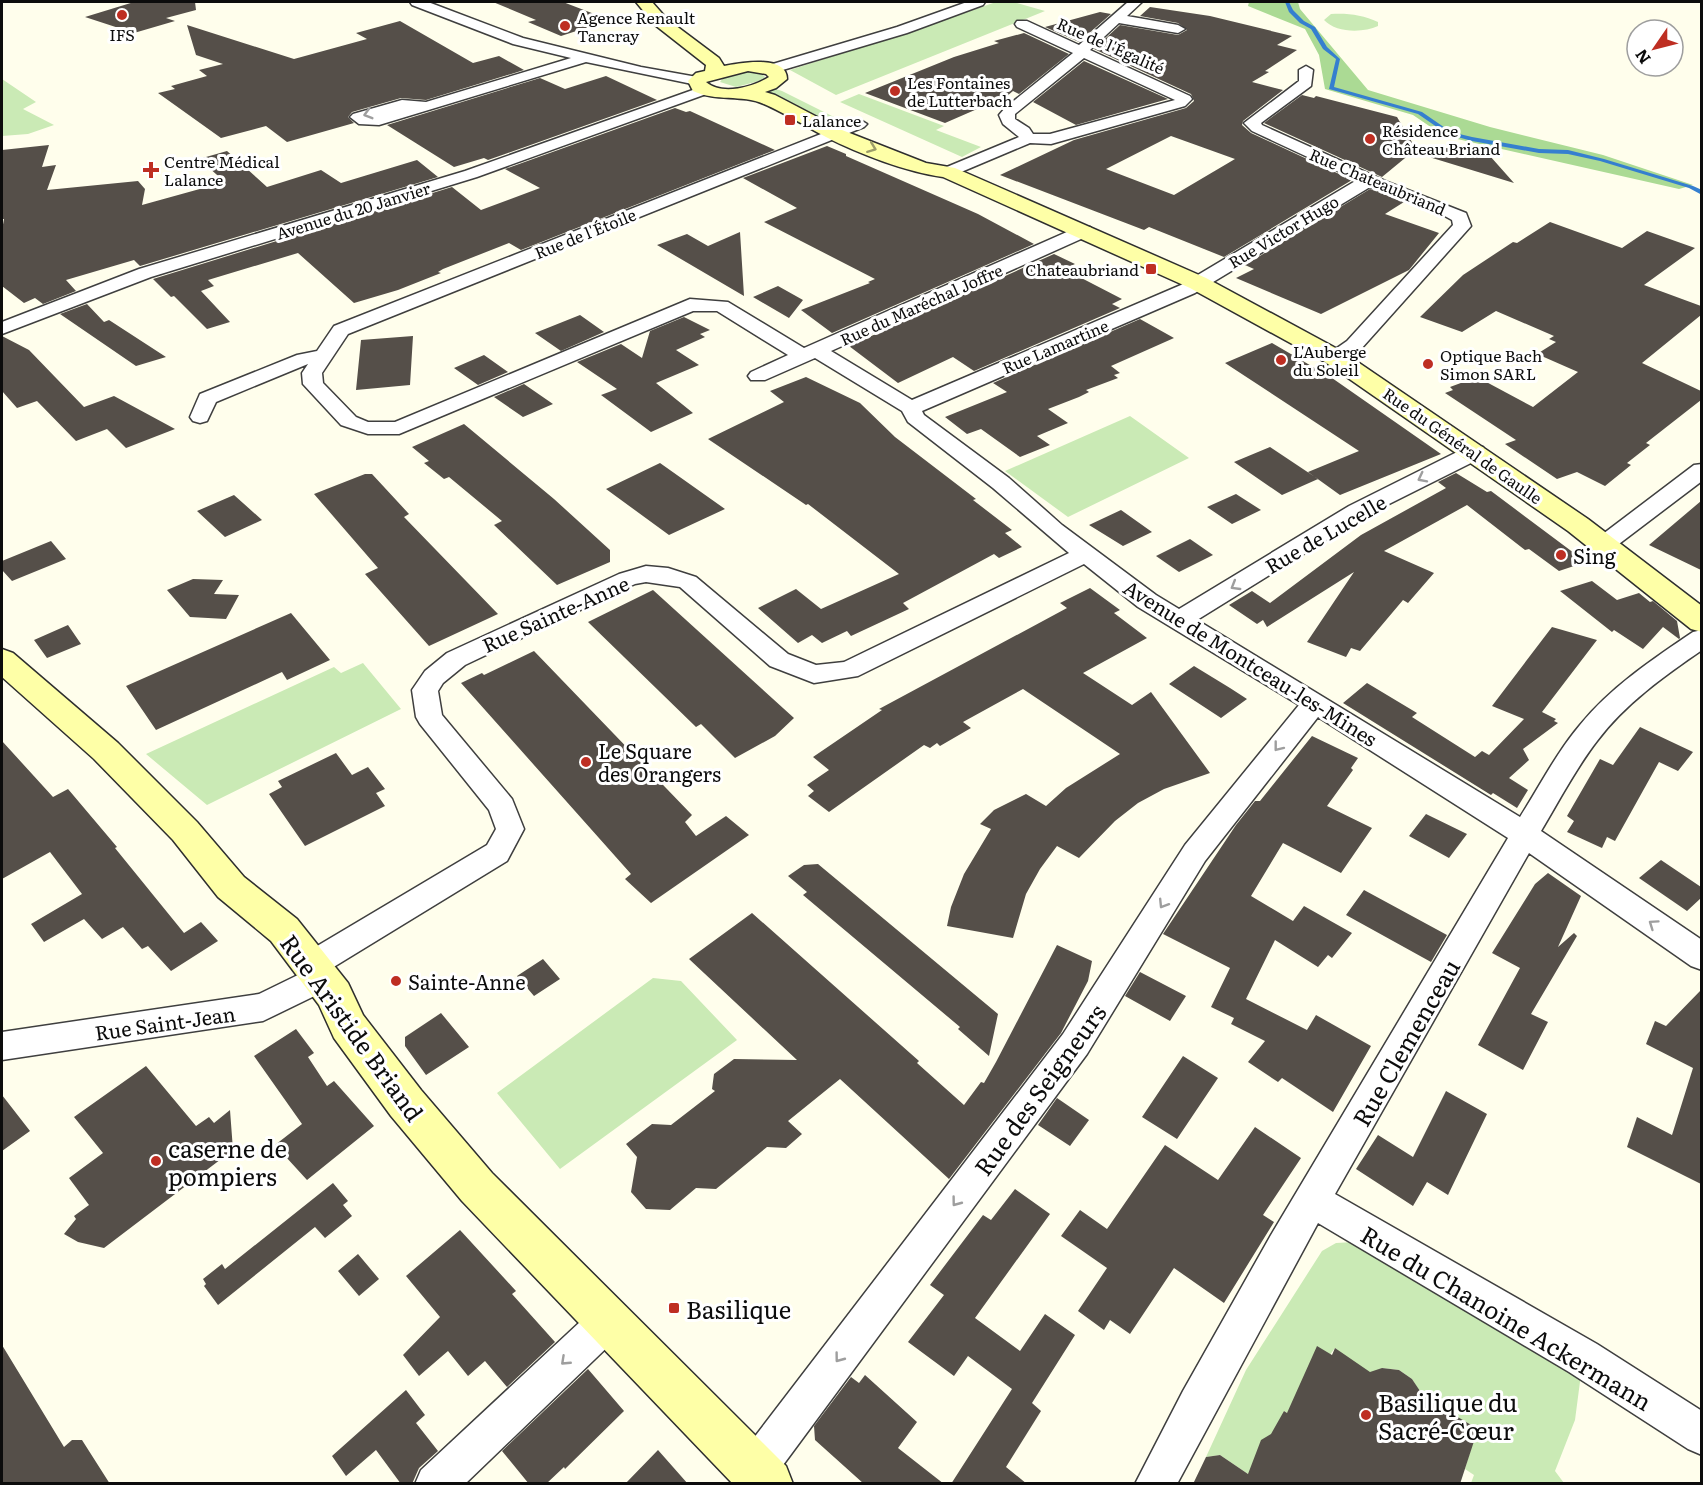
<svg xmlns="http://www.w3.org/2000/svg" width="1703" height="1485" viewBox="0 0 1703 1485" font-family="Literata,serif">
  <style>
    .green { fill: #caeab5 }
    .forest { fill: #abda94 }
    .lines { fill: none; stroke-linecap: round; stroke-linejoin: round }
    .stream { fill: #357fcf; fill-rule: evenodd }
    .building { fill: #554f49; fill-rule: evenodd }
    .minor-casing { stroke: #3f3f3f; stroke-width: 3 }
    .secondary-casing { stroke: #2e2e2e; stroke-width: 3 }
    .minor { fill: #fff; fill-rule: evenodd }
    .secondary { fill: #feffa7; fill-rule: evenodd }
    .oneway { stroke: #9e9e9e }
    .oneway2 { stroke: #9d9e69 }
    .poi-dot { fill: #be2e22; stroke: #fff; stroke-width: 2 }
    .labels { text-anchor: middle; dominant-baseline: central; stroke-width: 6; stroke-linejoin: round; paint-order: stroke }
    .far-poi-label { font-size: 16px; fill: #0c0c0c; stroke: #fff; text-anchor: start }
    .far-street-label { font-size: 16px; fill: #0c0c0c; stroke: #fff }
    .street-label { font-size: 20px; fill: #0c0c0c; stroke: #fff }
    .poi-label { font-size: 20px; fill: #0c0c0c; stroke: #fff; text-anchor: start }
    .near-street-label { font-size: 24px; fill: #0c0c0c; stroke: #fff }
    .near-poi-label { font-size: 24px; fill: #0c0c0c; stroke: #fff; text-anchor: start }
  </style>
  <rect width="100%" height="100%" fill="#fffeec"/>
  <!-- green -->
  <path class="green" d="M996,2H1013L1045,11L836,95L790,70L933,24Z
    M1331,14C1348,13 1363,15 1378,22V26C1363,33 1336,33 1324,20Z
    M748,71H759L765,77L763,80L736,87L720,82L723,78Z
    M2,79L36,102L23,109L54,125L28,134L2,136Z
    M773,88L782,91L848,124L834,130L755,92Z
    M859,94L944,126L936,130L981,147L962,157L840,102Z
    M1130,416L1189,458L1068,517L1005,471Z
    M363,663L401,709L207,805L146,754L334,667L341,673Z
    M653,978L681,981L737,1040L560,1169L497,1093Z
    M1354,1242L1581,1374L1575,1420L1555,1471L1564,1483H1471L1474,1475L1465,1469L1477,1428L1425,1400L1412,1379L1399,1370L1382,1368L1369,1375L1335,1348L1287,1413L1284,1411L1275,1439L1261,1441L1251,1476L1220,1455L1206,1457L1246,1370L1322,1251L1336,1243Z"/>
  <!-- forest -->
  <path class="forest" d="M1249,2H1298L1300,9L1368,90L1490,127L1603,155L1693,185L1679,189L1444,136L1413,115L1325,89L1319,55L1305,29L1248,6Z"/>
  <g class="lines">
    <!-- stream -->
    <path class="stream" d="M1285,2H1289L1293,10L1304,21L1315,27L1327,47L1340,59L1334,87L1422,112L1451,132L1472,137L1539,149L1568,150L1604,159L1693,186L1702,190V195L1689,188L1600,161L1568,154L1539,153L1472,141L1447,134L1418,114L1329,89L1336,59L1323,49L1311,29L1300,23L1289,12Z"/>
  </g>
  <!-- building -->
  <path class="building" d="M134,2H195L196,10L166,18L175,21L134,33L85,17Z
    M493,2H563L610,20L561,36L528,22L536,20Z
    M1150,7L1210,16L1292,36L1277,45L1297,50L1265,71L1269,72L1252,82L1283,90L1243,121L1242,125L1251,133L1352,180L1224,257L1149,227L1144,230L1000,175L1074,140L1186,108L1194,101L1191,94L1094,49L1120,25L1178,35L1187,30L1178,23L1140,16ZM1171,136L1235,159L1174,195L1106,169Z
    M1100,12L1111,14L1079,42L1045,27Z
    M400,21L473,63L499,56L524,70L426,100L401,98L352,112L348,117L354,123L287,142L266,126L221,138L158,93L175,89L171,86L207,76L199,70L223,64L196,55L187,25L294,59L367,39L356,33Z
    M1024,33L1069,54L1019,94L1013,91L1007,96L945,123L865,93L954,57L999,43L994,41Z
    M1084,61L1168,99L1076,125L1033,102Z
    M606,76L657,100L488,160L484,158L454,167L387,125L540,78L565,89Z
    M1302,95L1314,98L1316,96L1397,117L1416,149L1382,177L1264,123Z
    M675,108L686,112L690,111L775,150L521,250L509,243L443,269L438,272L441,273L398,290L354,303L298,253L208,280L214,286L201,291L230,322L207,329L174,296L171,297L153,279L452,187L481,210L540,188L505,169Z
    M49,145L42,167L56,165L47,190L138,181L145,189L142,205L225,182L199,159L227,151L267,187L321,170L341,183L417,160L438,177L140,266L134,260L66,280L76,291L43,304L35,298L24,303L2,286V230L4,219H2V150Z
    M827,146L846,154V156L978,214L1034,244L832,333L801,310L870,283L868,282L875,279L764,222L797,208L743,178Z
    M1482,147L1514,183L1416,153L1417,149Z
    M1370,189L1404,202L1385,214L1439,233L1409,270L1321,314L1236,278L1254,269L1245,265Z
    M1550,222L1622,248L1647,231L1695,248L1644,285L1701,306V315L1642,363L1701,391V400L1646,443L1650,445L1627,463L1631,465L1605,486L1577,472L1557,479L1505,444L1516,440L1445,393L1453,390L1450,387L1477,377L1533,407L1578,372L1537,354L1556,342L1549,339L1554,336L1496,311L1462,332L1420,317L1463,275L1513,242L1517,243Z
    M740,232L744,296L657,245L687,234L708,246Z
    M1054,254L1075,264L1064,269L1122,299L1112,304L1120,308L974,371L953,357L898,383L849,346Z
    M778,286L803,300L789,318L753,297Z
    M87,304L104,322L109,320L166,357L136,366L60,314Z
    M580,315L604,332L561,351L535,333Z
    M684,317L710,330L700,334L705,337L676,350L699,365L656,383L693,413L651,432L601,395L617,389L577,362L621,344L642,358L650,331Z
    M1140,319L1174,338L1111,366L1120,373L1114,375L1118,378L1086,390L1089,392L1079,397L1048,409L1068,423L1037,436L1050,445L1020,457L981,429L967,434L945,417L1007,392L993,383Z
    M2,336L29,350L84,407L114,396L175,429L126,448L107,429L76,441L37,401L17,408L2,391Z
    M413,336L410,385L356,390L361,340Z
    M1272,343L1332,378L1441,454L1340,495L1308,472L1359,451L1225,363Z
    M484,355L508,372L478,385L454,368Z
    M806,377L860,403L895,437L976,499L973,500L1012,530L1005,533L1022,547L999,558L994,554L903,603L909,609L851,636L847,631L822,643L812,635L798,643L758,608L796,589L821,609L899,574L808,504L806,505L708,439L784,402L770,391Z
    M524,384L553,404L523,417L494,397Z
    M464,424L554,499L610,550V562L557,585L494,525L502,521L449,477L444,479L424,463L429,461L412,447Z
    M1270,447L1318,479L1282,495L1234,462Z
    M660,463L725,509L669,535L606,489Z
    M1456,473L1487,492L1491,491L1586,562L1559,571L1529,549L1525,550L1467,505L1384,551L1434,573L1408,603L1403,600L1360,651L1351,648L1346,657L1307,642L1354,572L1267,627L1263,620L1257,624L1229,605L1252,591L1270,603L1361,535L1446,488L1438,482Z
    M365,474H372L409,514L404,517L498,614L429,646L365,574L378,568L314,494Z
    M1236,494L1261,510L1232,524L1207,507Z
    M234,495L262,520L225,537L197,511Z
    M1701,501V570L1649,545Z
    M1121,510L1152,532L1123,546L1089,525Z
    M1190,539L1213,555L1179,572L1156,556Z
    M51,541L66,559L12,581L2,570V561Z
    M193,579L223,580L214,594L239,595L226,619L190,617L167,590Z
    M1592,581L1617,600L1639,593L1650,602L1653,601L1677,621L1680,638L1679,639L1663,627L1643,649L1614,630L1612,632L1560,591Z
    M1090,588L1120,610L1114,613L1147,638L1083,673L1132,705L1151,692L1210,773L1164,789L1138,803L1115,821L1079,858L1057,846L1040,869L1026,894L1013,938L947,926L951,907L964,874L991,829L980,824L994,810L1026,794L1046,806L1066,788L1120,754L1023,689L963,722L971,728L940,746L937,743L930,748L924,745L829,812L808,796L814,791L807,785L829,770L813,757L882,710L879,709L1067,608L1060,603Z
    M653,590L794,718L775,736L735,758L701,724L696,727L588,622Z
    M291,613L330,660L287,680L282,672L156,730L126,686Z
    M68,625L81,644L47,658L34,640Z
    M1552,627L1597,640L1542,712L1556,719L1554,721L1558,723L1523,749L1529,760L1509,778L1528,790L1517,808L1493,793L1491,795L1343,703L1367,683L1417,713L1412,717L1475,757L1482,751L1489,755L1524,719L1492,706Z
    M534,651L692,815L685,822L696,836L726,816L749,835L651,903L625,879L631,874L461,683L482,673L484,675Z
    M1194,666L1230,688L1247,699L1221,718L1169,684Z
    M1640,727L1693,752L1678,771L1659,762L1615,841L1607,837L1602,848L1567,832L1574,821L1567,816L1600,759L1613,765Z
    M1312,736L1358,758L1351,768L1353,770L1327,806L1372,828L1341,873L1283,843L1251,896L1293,921L1304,906L1352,933L1332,958L1328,955L1318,967L1275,940L1246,999L1307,1030L1316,1015L1371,1046L1333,1112L1282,1078L1278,1082L1248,1062L1265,1041L1231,1024L1234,1018L1211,1007L1230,968L1163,934L1236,825L1255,801H1260Z
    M2,741L53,797L68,789L117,847L115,848L184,933L201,922L218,941L171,971L148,946L142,949L123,927L102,939L84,919L44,942L31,924L82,894L50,852L2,879Z
    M336,753L352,775L368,767L385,789L376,793L385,806L305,846L269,794L282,787L278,781Z
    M1426,814L1467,834L1449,858L1409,836Z
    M1661,860L1701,887V898L1687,911L1639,878Z
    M818,864L998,1014L989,1056L958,1029L960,1027L803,895L807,892L788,876L804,865Z
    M1548,873L1581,896L1558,947L1574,933L1577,936L1531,1014L1548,1022L1523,1070L1478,1045L1520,968L1492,953L1535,884Z
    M1364,890L1447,935L1431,962L1346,915Z
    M752,913L919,1061L917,1063L964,1105L981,1082L984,1083L996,1062L1057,945L1092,961L1088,981L1061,1033L949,1179L840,1079L788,1121L802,1134L786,1148L767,1147L716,1189L696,1188L670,1210L646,1209L631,1192L637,1157L626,1144L652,1124L671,1125L715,1091L712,1089L714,1074L734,1059L797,1060L689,959Z
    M543,959L560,979L534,996L517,976Z
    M1140,972L1186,996L1170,1021L1125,996Z
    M1701,990V1184L1627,1147L1637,1117L1672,1135L1693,1068L1646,1044L1655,1021L1666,1026Z
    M441,1013L469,1047L426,1075L405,1046V1037Z
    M296,1029L314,1053L308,1057L327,1086L334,1081L374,1126L307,1180L275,1145L302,1124L254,1056Z
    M1183,1056L1218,1078L1177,1139L1142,1117Z
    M146,1066L196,1126L209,1117L214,1123L230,1110L233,1150L104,1248L78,1242L64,1234L76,1219L74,1216L89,1205L69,1178L103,1153L74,1117Z
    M1446,1091L1487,1114L1448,1195L1427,1182L1413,1206L1356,1169L1378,1135L1413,1157Z
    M2,1095L30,1131L2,1151Z
    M1057,1098L1089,1120L1070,1146L1038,1125Z
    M1255,1127L1301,1158L1263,1215L1274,1222L1224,1303L1174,1268L1130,1334L1110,1320L1104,1330L1078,1311L1107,1268L1061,1236L1080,1210L1107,1229L1165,1145L1218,1180Z
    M333,1183L348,1201L343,1205L352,1216L325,1238L315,1227L218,1305L204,1286L206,1284L203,1279L222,1264L225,1269Z
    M1015,1189L1050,1214L975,1318L1020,1351L1045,1314L1075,1335L1032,1403L1041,1411L1006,1467L1027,1484H951L1012,1389L968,1356L954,1376L908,1342L944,1295L930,1285L983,1215L991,1220Z
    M460,1230L516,1291L512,1294L555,1342L507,1387L485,1361L468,1376L448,1351L419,1376L403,1355L440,1317L406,1276Z
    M358,1254L379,1279L359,1296L338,1271Z
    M2,1345L64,1447L72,1440H82L110,1484H2Z
    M1317,1346L1332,1355L1335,1348L1370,1372L1382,1368L1399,1370L1412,1379L1424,1397L1478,1429L1460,1484H1193L1206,1457L1220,1455L1248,1474L1261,1440L1271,1434L1284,1411L1287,1413Z
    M588,1369L624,1411L565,1469L564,1467L546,1484H529L502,1451Z
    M865,1375L917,1422L898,1448L944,1484H864L815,1440L814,1426L851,1377L859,1383Z
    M406,1390L425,1415L416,1423L438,1451L419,1468L412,1484H401L376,1450L346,1476L332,1456Z
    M658,1450L688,1484H625Z"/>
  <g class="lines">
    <defs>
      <path id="minor" d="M410,2H428L523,38L641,67L697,77L704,81L697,85L586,62L379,125L359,124L350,117L353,114L402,100L426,102L571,58L513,44L412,5Z
        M967,2H985L983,5L907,33L776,72H766L764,69L766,66L897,27Z
        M1128,2H1142L1127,16L1178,25L1185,29L1178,33L1119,23L1090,50L1190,96L1192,99L1185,106L1051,144L1030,143L954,175H942L940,172L942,169L1019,137L1003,124L999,115L1005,108L1073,53L1017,27L1015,24L1017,21H1027L1079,45ZM1084,58L1175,100L1050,134H1033L1029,128L1015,119V114Z
        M1306,66L1313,70L1311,86L1261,123L1262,125L1390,183L1466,213L1471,226L1361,349L1334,363L1327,361L1324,357L1347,341L1453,225L1452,220L1443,215L1370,187L1195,293L922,411L924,415L1009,478L1062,525L1156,595L1179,609L1349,506L1467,447L1475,446L1483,447L1486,452L1483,457L1365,516L1197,620L1520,817C1539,787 1557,752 1580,725C1611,687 1653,659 1693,632L1702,630V650C1664,676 1625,704 1597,741C1576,768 1559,801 1541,831L1702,940V970L1691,966L1529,853L1335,1194L1597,1344L1702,1411V1455L1688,1449L1569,1372L1318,1223L1177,1484H1135L1183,1391L1271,1235L1508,838L1318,717L1205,861L1087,1054L769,1484H739L734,1470L740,1456L1063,1034L1185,845L1299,705L1138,607L1084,564L858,676L814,683L770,666L680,587L646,582L635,584L465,665L443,683L438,691L442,715L512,799L524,829L507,861L332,968L338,978L333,987L263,1021L2,1060V1032L259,994L302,973L297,964L302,955L487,845L496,829L489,810L420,724L416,717L412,690L425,671L447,653L619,574L646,566L668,568L696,577L788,654L816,665L844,662L1069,553L993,488L908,422L902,411L815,358L765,380H751L748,376L751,372L788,355L717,311H693L399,434H368L341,425L303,384L302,373L308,364L216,402L207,421L200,423L193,421L190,417L200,394L297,355L317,351L334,326L859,119L867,124L864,127L348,334L322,373L323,383L356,417L368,422H395L690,299L728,302L804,348L1078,227H1090L1093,231L1090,235L831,351L912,400L1181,285L1357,180L1252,131L1244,123L1299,81V70Z
        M704,86L711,90L709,93L477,177L151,277L2,334V322L139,269L465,171Z
        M1702,464V481L1611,550L1603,552L1595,550L1591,545L1595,540L1694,465Z
        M608,1302L621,1308L627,1321L621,1334L465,1484H415L421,1470L595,1308Z"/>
      <path id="secondary" d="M636,2H652L667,19L719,58L724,66C739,63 787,54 787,79L776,88L765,92L775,95L842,130L926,163L955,168L1206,278L1343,352L1588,519L1702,606V632L1691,629L1568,531L1325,362L1190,288L943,177C907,172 859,154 826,137C805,126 785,113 764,104C741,94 716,102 693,91L688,81L696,73L705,71L706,65L655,25ZM748,71L766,74L769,77C753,87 722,96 706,82Z
        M2,649L13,653L118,743L197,822L244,877L297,919L348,983L363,1015L421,1090L492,1173L786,1466L793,1484H733L462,1201L391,1116L334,1038L319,1005L271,941L218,897L173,840L94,759L2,677Z"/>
    </defs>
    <!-- minor casing -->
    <use href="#minor" class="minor-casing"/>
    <!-- secondary casing -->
    <use href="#secondary" class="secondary-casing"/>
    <!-- minor -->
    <use href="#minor" class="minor"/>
    <!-- secondary -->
    <use href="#secondary" class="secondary"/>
  </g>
  <!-- one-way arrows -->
  <defs><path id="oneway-chevron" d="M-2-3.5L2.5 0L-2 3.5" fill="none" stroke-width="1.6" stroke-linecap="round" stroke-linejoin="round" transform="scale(1.5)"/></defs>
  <g class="oneway">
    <use href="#oneway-chevron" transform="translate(368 114) rotate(164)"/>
    <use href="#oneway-chevron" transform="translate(1422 478) rotate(153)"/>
    <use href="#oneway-chevron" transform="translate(1235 586) rotate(149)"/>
    <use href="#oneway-chevron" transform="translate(1278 747) rotate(128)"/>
    <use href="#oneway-chevron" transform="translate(1163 904) rotate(122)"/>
    <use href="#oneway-chevron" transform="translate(1653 924) rotate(-145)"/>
    <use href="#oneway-chevron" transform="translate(956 1202) rotate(127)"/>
    <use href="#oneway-chevron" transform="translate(839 1358) rotate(127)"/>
    <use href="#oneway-chevron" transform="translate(565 1361) rotate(137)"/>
  </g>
  <use class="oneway2" href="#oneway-chevron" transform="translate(872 148) rotate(21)"/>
  <!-- markers -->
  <g class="poi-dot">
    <circle cx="122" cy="15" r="6"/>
    <circle cx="565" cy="26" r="6"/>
    <circle cx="895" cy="91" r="6"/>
    <rect x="784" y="114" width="12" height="12" rx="3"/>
    <circle cx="1370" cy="139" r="6"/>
    <path d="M148 161h6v6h6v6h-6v6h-6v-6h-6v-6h6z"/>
    <rect x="1145" y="263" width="12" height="12" rx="3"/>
    <circle cx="1281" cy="360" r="6"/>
    <circle cx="1428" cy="364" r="6"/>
    <circle cx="1561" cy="555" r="6"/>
    <circle cx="586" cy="762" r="6"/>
    <circle cx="396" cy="981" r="6"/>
    <circle cx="156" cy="1161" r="6"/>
    <rect x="668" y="1302" width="12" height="12" rx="3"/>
    <circle cx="1366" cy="1415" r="6"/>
  </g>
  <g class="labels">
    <!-- far-poi labels -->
    <g class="far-poi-label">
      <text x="577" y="17">Agence Renault<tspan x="577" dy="18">Tancray</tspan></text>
      <text x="122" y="34" text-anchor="middle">IFS</text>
      <text x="907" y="82">Les Fontaines<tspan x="907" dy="18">de Lutterbach</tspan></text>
      <text x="802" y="120">Lalance</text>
      <text x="1382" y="130">Résidence<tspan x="1382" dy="18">Château Briand</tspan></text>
      <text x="164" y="161">Centre Médical<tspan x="164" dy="18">Lalance</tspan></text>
      <text x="1139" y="269" text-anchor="end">Chateaubriand</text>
      <text x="1293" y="351">L'Auberge<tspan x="1293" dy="18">du Soleil</tspan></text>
      <text x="1440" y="355">Optique Bach<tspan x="1440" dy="18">Simon SARL</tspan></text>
    </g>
    <!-- far-street labels -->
    <g class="far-street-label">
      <text transform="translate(1111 45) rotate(24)">Rue de l'Égalité</text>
      <text transform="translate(1378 181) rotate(23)">Rue Chateaubriand</text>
      <text transform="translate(353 210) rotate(-17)">Avenue du 20 Janvier</text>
      <text transform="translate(1283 231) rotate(-31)">Rue Victor Hugo</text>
      <text transform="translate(585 233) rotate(-22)">Rue de l'Étoile</text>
      <text transform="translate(921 304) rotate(-24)">Rue du Maréchal Joffre</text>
      <text transform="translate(1055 346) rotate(-23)">Rue Lamartine</text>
      <text transform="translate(1463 445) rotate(35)">Rue du Général de Gaulle</text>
    </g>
    <!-- street labels -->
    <g class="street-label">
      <text transform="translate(1325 533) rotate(-30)">Rue de Lucelle</text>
      <text transform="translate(555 613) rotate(-24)">Rue Sainte-Anne</text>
      <text transform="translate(1251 662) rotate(32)">Avenue de Montceau-les-Mines</text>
      <text transform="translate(165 1022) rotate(-8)">Rue Saint-Jean</text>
    </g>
    <!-- poi labels -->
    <g class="poi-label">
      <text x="1573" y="555">Sing</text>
      <text x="598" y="750">Le Square<tspan x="598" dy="23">des Orangers</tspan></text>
      <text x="408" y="981">Sainte-Anne</text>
    </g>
    <!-- near-street labels -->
    <g class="near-street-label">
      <text transform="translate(353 1027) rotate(54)">Rue Aristide Briand</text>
      <text transform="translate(1405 1042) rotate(-60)">Rue Clemenceau</text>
      <text transform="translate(1039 1089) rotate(-54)">Rue des Seigneurs</text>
      <text transform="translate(1507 1317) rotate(31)">Rue du Chanoine Ackermann</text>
    </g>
    <!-- near-poi labels -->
    <g class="near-poi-label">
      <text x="168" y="1147">caserne de<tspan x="168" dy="28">pompiers</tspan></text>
      <text x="686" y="1308">Basilique</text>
      <text x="1378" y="1401">Basilique du<tspan x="1378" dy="28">Sacré-Cœur</tspan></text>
    </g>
  </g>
  <!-- border -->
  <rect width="1703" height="1485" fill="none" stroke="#0c0c0c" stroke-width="6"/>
  <!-- north arrow -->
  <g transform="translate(1655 48) rotate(235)"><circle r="28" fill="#ffffff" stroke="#9e9e9e" stroke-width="1.5"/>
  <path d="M0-4.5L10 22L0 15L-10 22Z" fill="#be2e22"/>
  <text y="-9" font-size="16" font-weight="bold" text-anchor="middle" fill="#0c0c0c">N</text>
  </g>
</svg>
